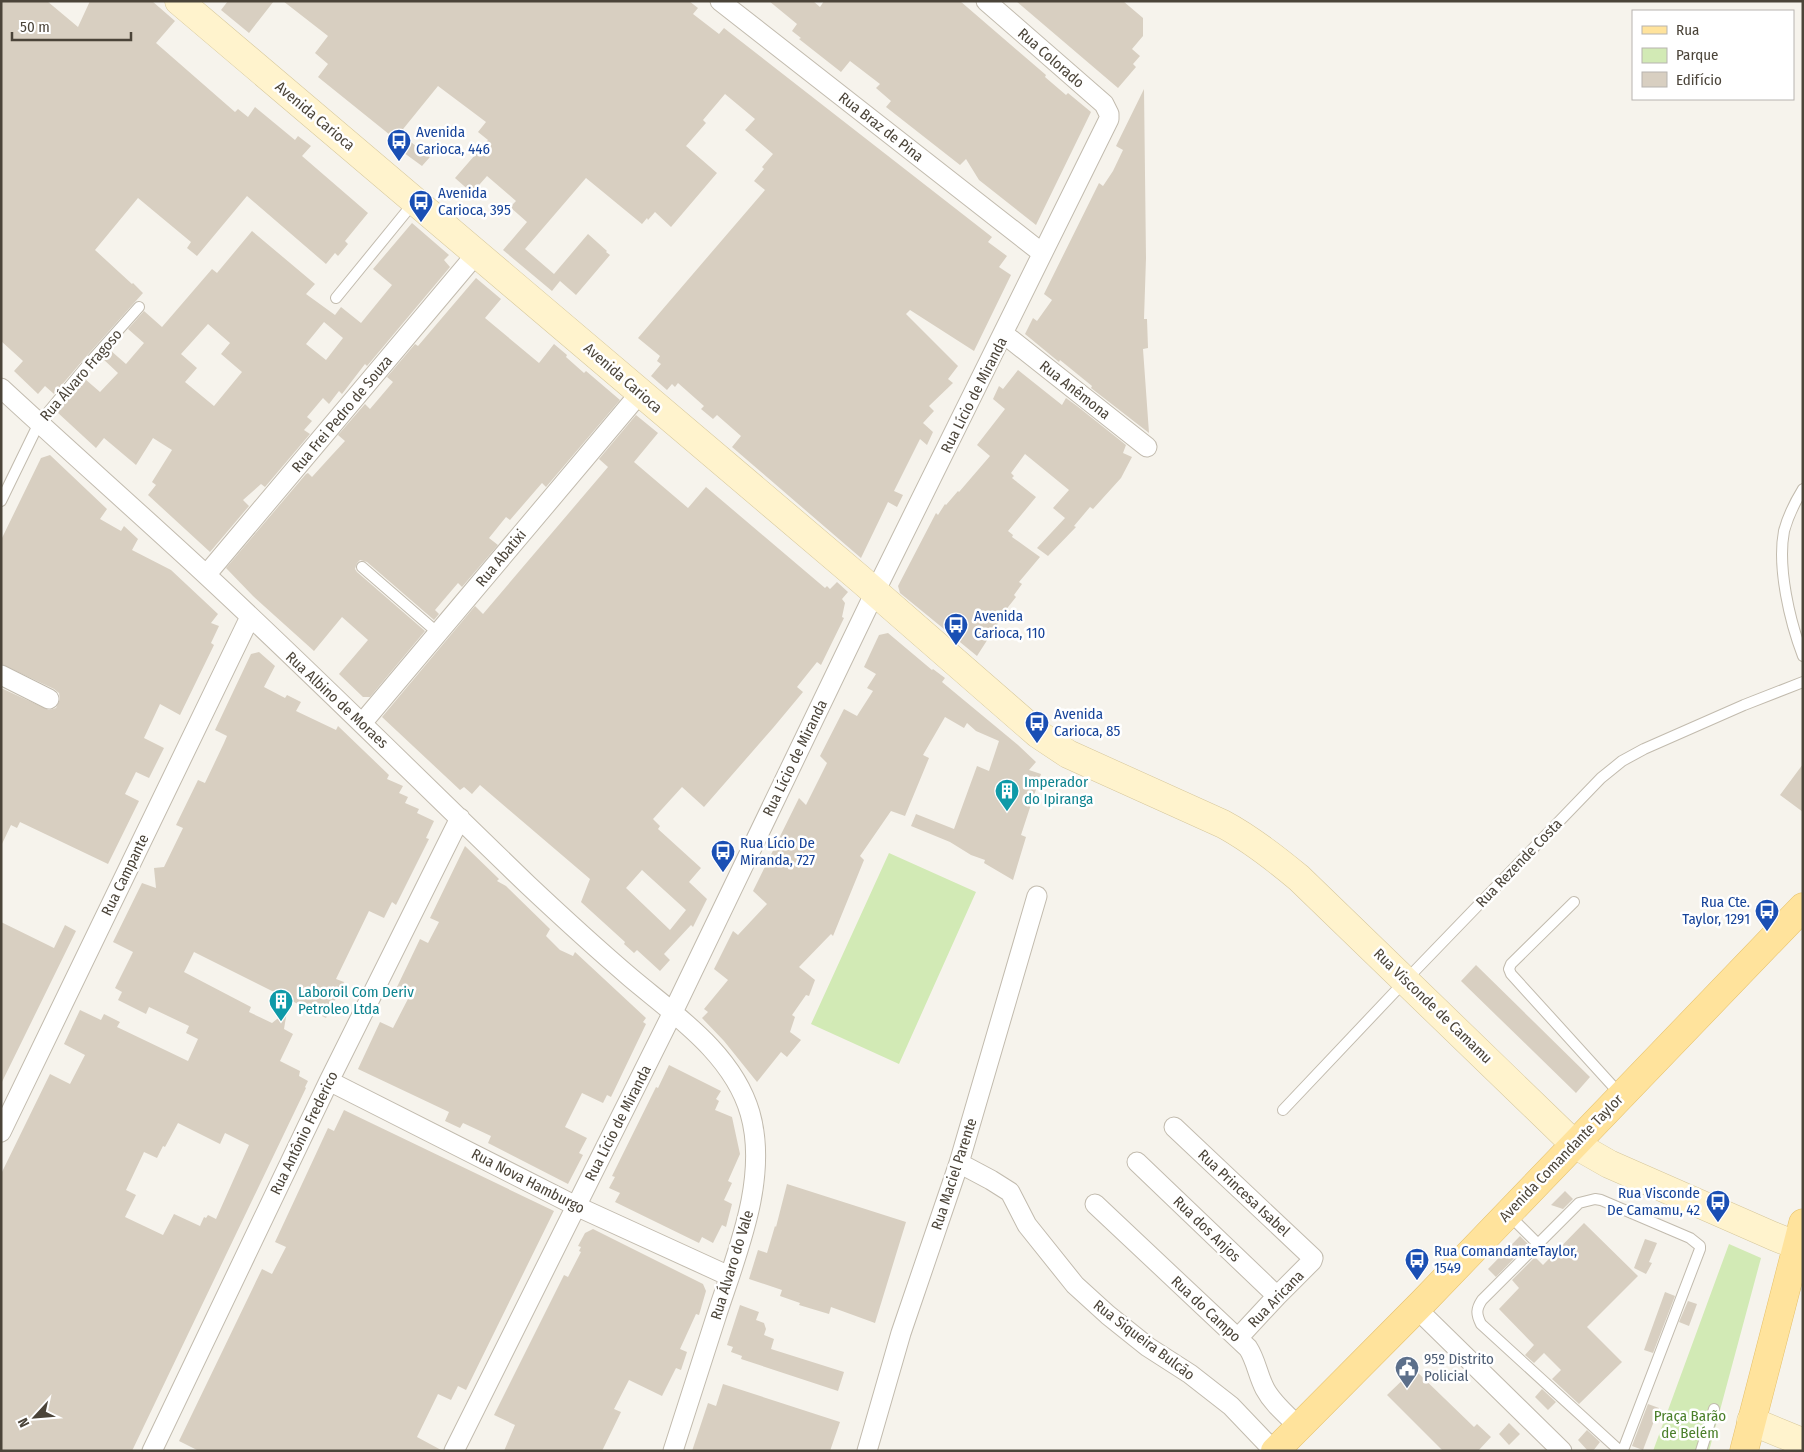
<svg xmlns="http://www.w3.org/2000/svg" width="1804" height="1452" viewBox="0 0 1804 1452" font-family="'Fira Sans Condensed',sans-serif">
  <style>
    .green { fill: #d2eab5 }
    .building { fill: #d8cfc1; fill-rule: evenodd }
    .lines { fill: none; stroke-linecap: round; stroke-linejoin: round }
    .lane-casing { stroke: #c2bbae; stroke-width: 12 }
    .street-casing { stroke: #c2bbae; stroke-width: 21 }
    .secondary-casing { stroke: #d6c79b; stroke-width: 29 }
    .primary-casing { stroke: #e6c16a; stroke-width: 29 }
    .lane { stroke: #fff; stroke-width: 10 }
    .street { stroke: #fff; stroke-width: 19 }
    .secondary { stroke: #fff3cd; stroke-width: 28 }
    .primary { stroke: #ffe39c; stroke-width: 28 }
    .labels { text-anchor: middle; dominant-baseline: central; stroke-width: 5; stroke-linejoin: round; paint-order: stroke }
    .street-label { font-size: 15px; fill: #4b4439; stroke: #fff }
    .transit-label { font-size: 15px; fill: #164399; stroke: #fff; text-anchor: start }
    .culture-label { font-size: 15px; fill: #0d838f; stroke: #fff; text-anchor: start }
    .service-label { font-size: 15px; fill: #4e5e75; stroke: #fff; text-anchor: start }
    .park-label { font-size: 15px; fill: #4a7f2a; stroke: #fff }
  </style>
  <rect width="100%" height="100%" fill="#f6f3ec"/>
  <!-- green -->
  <path class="green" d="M889,853L976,892L899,1064L811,1024Z
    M1729,1244L1761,1258L1709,1451H1653Z"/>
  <!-- building -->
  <path class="building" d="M1,1H47L78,27L90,1H152L175,21L156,43L235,112L238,109L248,117L255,107L295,140L298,136L311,146L302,156L368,213L345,241L348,244L338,256L335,253L326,264L247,196L197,256L187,248L191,242L138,198L95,250L132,284L133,283L143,293L84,359L54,394L45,386L38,394L14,371L23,361L1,341Z
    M228,1H274L249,33L221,10Z
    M283,1H689L698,8L693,14L719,34L724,28L729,32L992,237L988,242L1007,256L999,267L1011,275L974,351L910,310L906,314L958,366L948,379L953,383L929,406L934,411L923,423L933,432L927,445L920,439L894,491L903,495L897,507L888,502L861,558L732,447L741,436L717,415L713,419L701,409L704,406L678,383L675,387L672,384L667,390L651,376L661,364L657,361L660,356L638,338L765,190L754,181L764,169L762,167L773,154L745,130L755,119L725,94L703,120L706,123L686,146L717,173L671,227L655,212L648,220L647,218L642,224L586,178L525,249L554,274L588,234L607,251L606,252L610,255L576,295L560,281L552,291L503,250L527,222L510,207L516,201L487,176L472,193L455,178L488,140L478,132L486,122L438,86L395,139L318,77L328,64L315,53L328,36Z
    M769,1H813L820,7L824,1H960L1046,75L1045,77L1066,95L1068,93L1091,112L1036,225L979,180L966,159L960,165L886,107L891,101L876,88L880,84L850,61L841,72L799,39L801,38L792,31L797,24Z
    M1016,1H1123L1143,18V36L1132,49L1140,56L1133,64L1136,67L1118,88Z
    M1144,89L1146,258L1144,319H1147L1148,348L1143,349L1149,433L1091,388L1092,386L1060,360L1059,362L1025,334L1033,318L1037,321L1052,300L1044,294L1099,183L1103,186L1113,171L1123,150L1116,146Z
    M407,139L430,157L422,166L400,150Z
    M412,223L449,255L444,260L450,267L367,366L365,364L342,394L339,391L329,404L323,398L307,417L312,421L304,430L310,434L265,487L261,484L243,500L249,506L210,552L148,495L156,485L152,482L172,450L153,438L136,465L104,438L96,448L57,412L85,379L100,392L118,373L102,358L110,350L126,364L144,343L128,329L144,311L162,327L212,269L217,273L252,231L315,284L306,294L335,315L341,307L361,323L392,285L373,269ZM324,322L343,338L326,360L306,344ZM208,324L230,343L221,354L242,372L214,406L185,382L197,368L181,354Z
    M476,278L501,299L485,318L539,363L554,344L567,355L566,357L584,373L586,371L620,400L546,487L542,483L510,520L506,517L489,538L498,545L462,587L458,583L435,610L439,614L434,620L367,562L360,560L357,563L355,569L357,572L425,631L370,697H363L339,674L368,640L342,617L314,651L253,596L226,568L306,474L308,473L312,477L332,455L345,441L338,435L365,404L370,409L393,382L387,377L415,344L418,346Z
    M1018,370L1062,405L1066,398L1077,406L1126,445L1123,453L1132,457L1121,478L1093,509L1090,507L1074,526L1076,527L1048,556L1037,548L1065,518L1053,508L1069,490L1025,454L1011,473L1014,476L1012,478L1036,497L1008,531L1013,535L1012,537L1040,557L1019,582L1022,584L1014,595L1016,597L1001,616L1002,617L977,656L900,593L898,586L936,513L938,515L945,504L946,505L958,491L959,492L990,456L977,445L1005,409L993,399L999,386L1003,389Z
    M636,415L658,433L634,462L688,508L706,487L825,588L827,586L830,589L837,582L848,592L842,599L845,603L842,617L844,618L821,665L817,662L797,687L803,692L773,728L704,807L682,787L653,819L660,826L658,829L701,868L689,882L707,899L693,927L691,925L664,954L670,960L660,971L637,950L634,953L624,944L625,942L581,902L590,879L480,785L472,794L464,787L460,790L382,717L475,606L483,614L608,467L599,459ZM642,870L686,910L670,930L626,888Z
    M50,455L107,509L100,519L121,531L124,526L138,539L132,550L171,570L218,614L211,623L219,626L211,643L214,645L180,715L160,704L144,738L164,748L149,778L136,772L125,794L139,801L108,864L20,822L17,828L11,825L1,846V688L49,710L56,708L60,699L59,693L54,689L1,664V540L41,458Z
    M888,633L932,670L933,669L945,678L942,682L1018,745L1036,762L1029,770L1041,774L1021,835L1026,837L1013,880L984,863L985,860L971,855L950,842L911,826L916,814L954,829L977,766L989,771L999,741L976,731L967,723L964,728L945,717L923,755L929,758L905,816L891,811L860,856L864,860L833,936L831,934L799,967L815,980L809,996L806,995L792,1015L795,1017L790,1032L801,1040L787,1057L781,1052L757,1082L724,1041L702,1018L708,1012L704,1009L728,980L714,969L733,931L738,935L767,904L753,891L799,798L806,805L827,763L820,756L844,709L857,716L873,691L867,688L876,674L864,667L879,635Z
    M259,652L275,666L264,687L285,698L287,695L301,702L296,711L336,730L338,726L389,775L387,779L403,786L399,793L408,797L405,803L419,809L417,813L434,821L426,838L429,839L396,905L392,902L384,918L369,911L336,979L344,982L326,1018L194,952L184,972L251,1007L249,1012L272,1023L287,1011L284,1029L293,1034L280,1061L300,1071L299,1076L308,1081L305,1087L306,1088L132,1451H1V1174L50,1074L70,1084L85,1055L64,1044L80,1010L101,1020L104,1014L120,1022L117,1027L188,1061L198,1039L186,1033L189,1026L149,1007L146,1014L118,1000L122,992L115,988L133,952L113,942L142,883L156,888L154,868L164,867L183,828L176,825L198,780L205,783L224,743L227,736L215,730L251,654ZM178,1123L220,1144L225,1133L249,1145L216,1219L208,1215L206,1218L204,1217L200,1226L174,1214L163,1235L125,1217L136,1195L126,1190L144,1152L157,1158L163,1146L165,1147Z
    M1803,764V812L1780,795Z
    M465,846L499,879L497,881L506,886L550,929L546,936L560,950L573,956L575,952L646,1018L643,1022L646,1024L611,1097L607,1095L603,1103L582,1093L565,1127L587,1138L579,1153L583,1155L568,1184L488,1143L491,1136L463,1123L460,1128L445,1121L449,1112L358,1069L380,1022L393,1028L410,995L399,990L400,988L397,987L420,939L428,943L439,922L430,918Z
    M1,922L54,948L65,925L76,931L1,1084Z
    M1476,965L1590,1077L1576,1093L1461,981Z
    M669,1065L721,1091L716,1099L719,1101L715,1110L732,1117L740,1154L728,1181L732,1183L724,1200L732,1204L726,1227L722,1225L713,1243L702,1237L699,1243L615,1202L620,1193L609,1188L615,1177L612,1176L656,1087L658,1088Z
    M344,1110L554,1211L466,1390L458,1386L451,1400L438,1394L417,1437L443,1451H199L179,1441L262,1269L272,1274L286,1247L275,1242L328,1128L334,1131Z
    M787,1184L906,1222L875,1323L831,1307L829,1314L799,1305L800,1303L780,1296L782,1290L749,1279L758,1250L767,1253L775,1226L776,1227Z
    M1565,1191L1573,1199L1563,1209L1551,1205Z
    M1584,1223L1638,1276L1587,1327L1622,1362L1579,1404L1552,1379L1561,1370L1544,1353L1534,1363L1525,1355L1534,1345L1499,1309L1519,1288L1512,1280L1535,1257L1543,1265Z
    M593,1229L703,1284L706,1291L699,1315L696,1314L680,1349L687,1352L681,1370L676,1368L662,1396L629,1380L614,1409L621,1412L602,1451H504L515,1425L494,1415L564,1275L568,1277L581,1252L579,1251L581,1247L578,1246L585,1233Z
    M1520,1236L1528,1244L1496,1277L1488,1269Z
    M1645,1239L1657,1243L1649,1262L1652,1263L1646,1274L1634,1268Z
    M1665,1292L1675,1296L1653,1353L1644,1350Z
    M1688,1301L1697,1304L1689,1326L1679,1322Z
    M740,1305L759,1312L756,1320L764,1323L766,1329L764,1335L774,1339L771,1349L844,1372L838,1391L741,1359L742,1356L731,1352L733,1347L727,1345Z
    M1414,1369L1474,1427L1477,1424L1491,1437L1478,1451H1443L1387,1395Z
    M723,1384L840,1422L830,1451H692L708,1403L716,1406Z
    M1542,1389L1556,1402L1548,1410L1535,1397Z
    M1648,1404L1659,1408L1643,1450L1632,1446Z
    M1509,1423L1520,1434L1509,1445L1499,1434Z
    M1587,1430L1600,1442L1593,1451H1588L1578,1440Z"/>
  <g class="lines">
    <defs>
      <path id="lane" d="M336,298L415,201
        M1803,489C1795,502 1788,516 1784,531C1777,568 1790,622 1803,656
        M1,501L39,423L89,363L139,307
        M362,567L438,633
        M1574,902L1511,964L1509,969L1511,974L1620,1094
        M1283,1110L1406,980L1601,778L1622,761L1644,749L1744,705L1803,682
        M1595,1199L1601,1200L1690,1238L1700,1246V1249L1623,1450L1620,1451L1481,1324C1476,1314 1476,1309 1482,1300L1579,1203Z
        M1509,1215L1538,1244
        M1701,1451L1714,1409"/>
      <path id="street" d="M720,1L1042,253
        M1004,334L1147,447
        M1,388C68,450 136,510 203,572C313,674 419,780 527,884C561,916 596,948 631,978C675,1015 733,1054 750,1113C769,1179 736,1255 716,1317C702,1362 687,1406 673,1451
        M206,575L477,253
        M1,675L49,699
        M363,722L640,393
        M329,1081L576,1206L729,1276
        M1174,1127L1313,1258L1312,1261L1277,1296L1238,1338
        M1,1132L250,617
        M1137,1162L1277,1296
        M959,1163L991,1180L1010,1192L1027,1225L1075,1285L1108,1315L1148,1347L1190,1374L1231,1406L1274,1451
        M1095,1204L1248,1348C1256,1360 1258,1376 1265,1389C1273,1404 1287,1415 1299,1427
        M1416,1308L1562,1451
        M152,1451L329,1081L460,818
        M454,1451L673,1012L875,592L1109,119V114L1104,104L986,1
        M867,1451L901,1333L959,1163L1037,896"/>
      <path id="secondary" d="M179,1L859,578L1038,734L1068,754L1223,824C1251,839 1275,858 1299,878L1574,1144L1609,1164L1773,1236L1803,1248
        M1751,1421L1797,1440"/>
      <path id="primary" d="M1275,1451L1423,1302L1803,907
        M1744,1451L1803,1223"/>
    </defs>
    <!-- lane casing -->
    <use href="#lane" class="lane-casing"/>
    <!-- street casing -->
    <use href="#street" class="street-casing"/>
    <!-- secondary casing -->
    <use href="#secondary" class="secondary-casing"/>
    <!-- primary casing -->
    <use href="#primary" class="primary-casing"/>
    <!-- lane -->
    <use href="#lane" class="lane"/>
    <!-- street -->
    <use href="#street" class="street"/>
    <!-- secondary -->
    <use href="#secondary" class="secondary"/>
    <!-- primary -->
    <use href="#primary" class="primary"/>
  </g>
  <!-- icons -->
  <defs>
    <symbol id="bus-pin" viewBox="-11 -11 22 30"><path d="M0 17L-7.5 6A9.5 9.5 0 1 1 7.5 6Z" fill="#1a4fb4" stroke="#fff"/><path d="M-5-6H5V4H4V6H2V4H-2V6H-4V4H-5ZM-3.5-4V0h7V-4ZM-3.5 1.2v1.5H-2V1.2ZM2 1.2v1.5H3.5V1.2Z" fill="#fff"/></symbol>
    <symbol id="building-pin" viewBox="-11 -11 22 30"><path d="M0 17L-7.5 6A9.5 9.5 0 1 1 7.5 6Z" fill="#0f9aa8" stroke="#fff"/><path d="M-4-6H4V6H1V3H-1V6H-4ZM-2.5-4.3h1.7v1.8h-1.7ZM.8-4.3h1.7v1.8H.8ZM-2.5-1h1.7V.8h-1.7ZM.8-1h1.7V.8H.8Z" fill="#fff"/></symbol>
    <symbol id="civic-pin" viewBox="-11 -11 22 30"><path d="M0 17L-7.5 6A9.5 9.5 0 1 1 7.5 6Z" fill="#5c6f8a" stroke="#fff"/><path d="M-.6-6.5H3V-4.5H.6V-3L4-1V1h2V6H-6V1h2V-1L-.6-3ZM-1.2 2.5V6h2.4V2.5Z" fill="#fff"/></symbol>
  </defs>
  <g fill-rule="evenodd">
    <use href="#bus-pin" x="385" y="127" width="28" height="38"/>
    <use href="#bus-pin" x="407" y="188" width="28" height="38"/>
    <use href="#bus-pin" x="942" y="611" width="28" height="38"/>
    <use href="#bus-pin" x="1023" y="709" width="28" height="38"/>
    <use href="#building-pin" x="993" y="777" width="28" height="38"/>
    <use href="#bus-pin" x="709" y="838" width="28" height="38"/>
    <use href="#bus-pin" x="1753" y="897" width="28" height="38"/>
    <use href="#building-pin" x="267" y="987" width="28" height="38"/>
    <use href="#bus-pin" x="1704" y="1188" width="28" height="38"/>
    <use href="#bus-pin" x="1403" y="1246" width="28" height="38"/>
    <use href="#civic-pin" x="1393" y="1354" width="28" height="38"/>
  </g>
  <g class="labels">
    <!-- street labels -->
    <g class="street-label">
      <text transform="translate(1051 58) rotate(41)">Rua Colorado</text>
      <text transform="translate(315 116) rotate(40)">Avenida Carioca</text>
      <text transform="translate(881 127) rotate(38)">Rua Braz de Pina</text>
      <text transform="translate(81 375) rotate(-49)">Rua Álvaro Fragoso</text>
      <text transform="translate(623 378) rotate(41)">Avenida Carioca</text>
      <text transform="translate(1075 390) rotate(38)">Rua Anêmona</text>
      <text transform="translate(974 395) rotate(-63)">Rua Lício de Miranda</text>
      <text transform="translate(342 414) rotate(-50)">Rua Frei Pedro de Souza</text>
      <text transform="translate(501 558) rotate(-50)">Rua Abatixi</text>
      <text transform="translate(337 700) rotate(43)">Rua Albino de Moraes</text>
      <text transform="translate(795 758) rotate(-64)">Rua Lício de Miranda</text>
      <text transform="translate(1519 863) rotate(-46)">Rua Rezende Costa</text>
      <text transform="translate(125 875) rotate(-64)">Rua Campante</text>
      <text transform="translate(1433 1006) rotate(44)">Rua Visconde de Camamu</text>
      <text transform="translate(618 1123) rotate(-63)">Rua Lício de Miranda</text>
      <text transform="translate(304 1133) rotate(-64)">Rua Antônio Frederico</text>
      <text transform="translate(1561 1158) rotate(-46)">Avenida Comandante Taylor</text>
      <text transform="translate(954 1174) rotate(-72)">Rua Maciel Parente</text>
      <text transform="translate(528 1181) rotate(27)">Rua Nova Hamburgo</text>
      <text transform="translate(1244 1193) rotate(43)">Rua Princesa Isabel</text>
      <text transform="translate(1207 1229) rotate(44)">Rua dos Anjos</text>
      <text transform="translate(732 1265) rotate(-73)">Rua Álvaro do Vale</text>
      <text transform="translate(1276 1299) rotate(-46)">Rua Aricana</text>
      <text transform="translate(1206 1309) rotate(43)">Rua do Campo</text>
      <text transform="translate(1144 1340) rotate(37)">Rua Siqueira Bulcão</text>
    </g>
    <!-- transit labels -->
    <g class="transit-label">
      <text x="416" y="132">Avenida<tspan x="416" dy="17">Carioca, 446</tspan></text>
      <text x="438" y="193">Avenida<tspan x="438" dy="17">Carioca, 395</tspan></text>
      <text x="974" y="616">Avenida<tspan x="974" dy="17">Carioca, 110</tspan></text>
      <text x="1054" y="714">Avenida<tspan x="1054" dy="17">Carioca, 85</tspan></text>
      <text x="740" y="843">Rua Lício De<tspan x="740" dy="17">Miranda, 727</tspan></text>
      <text x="1750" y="902" text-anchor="end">Rua Cte.<tspan x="1750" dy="17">Taylor, 1291</tspan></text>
      <text x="1700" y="1193" text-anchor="end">Rua Visconde<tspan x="1700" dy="17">De Camamu, 42</tspan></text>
      <text x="1434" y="1251">Rua ComandanteTaylor,<tspan x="1434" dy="17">1549</tspan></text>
    </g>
    <!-- culture labels -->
    <g class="culture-label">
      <text x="1024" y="782">Imperador<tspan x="1024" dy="17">do Ipiranga</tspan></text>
      <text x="298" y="992">Laboroil Com Deriv<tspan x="298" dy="17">Petroleo Ltda</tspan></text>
    </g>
    <!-- service labels -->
    <g class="service-label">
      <text x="1424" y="1359">95º Distrito<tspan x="1424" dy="17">Policial</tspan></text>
    </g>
    <!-- park labels -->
    <g class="park-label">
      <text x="1690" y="1416">Praça Barão<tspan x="1690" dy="17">de Belém</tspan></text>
    </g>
  </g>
  <!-- border -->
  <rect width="1804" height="1452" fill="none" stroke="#4b4439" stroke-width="5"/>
  <!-- legend -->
  <rect x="1632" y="10" width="162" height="90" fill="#ffffff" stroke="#b7b4b0"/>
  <rect x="1642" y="26" width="25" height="8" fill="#ffe39c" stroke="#b7b4b0"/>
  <text x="1676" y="35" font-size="15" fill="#4b4439">Rua</text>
  <rect x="1642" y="48" width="25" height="15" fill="#d2eab5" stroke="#b7b4b0"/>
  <text x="1676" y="60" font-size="15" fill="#4b4439">Parque</text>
  <rect x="1642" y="72" width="25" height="15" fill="#d8cfc1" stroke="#b7b4b0"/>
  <text x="1676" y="85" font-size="15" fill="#4b4439">Edifício</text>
  <!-- north arrow -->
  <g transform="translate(35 1417) rotate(244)" stroke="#ffffff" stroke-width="4" paint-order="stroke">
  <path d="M0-4L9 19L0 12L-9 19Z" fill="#4b4439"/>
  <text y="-8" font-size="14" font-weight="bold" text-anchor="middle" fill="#4b4439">N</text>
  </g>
  <!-- scale -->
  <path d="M12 32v8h119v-8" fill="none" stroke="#4b4439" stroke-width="2.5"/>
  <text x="20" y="32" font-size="15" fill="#4b4439" stroke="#ffffff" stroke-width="4" paint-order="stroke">50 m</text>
</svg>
